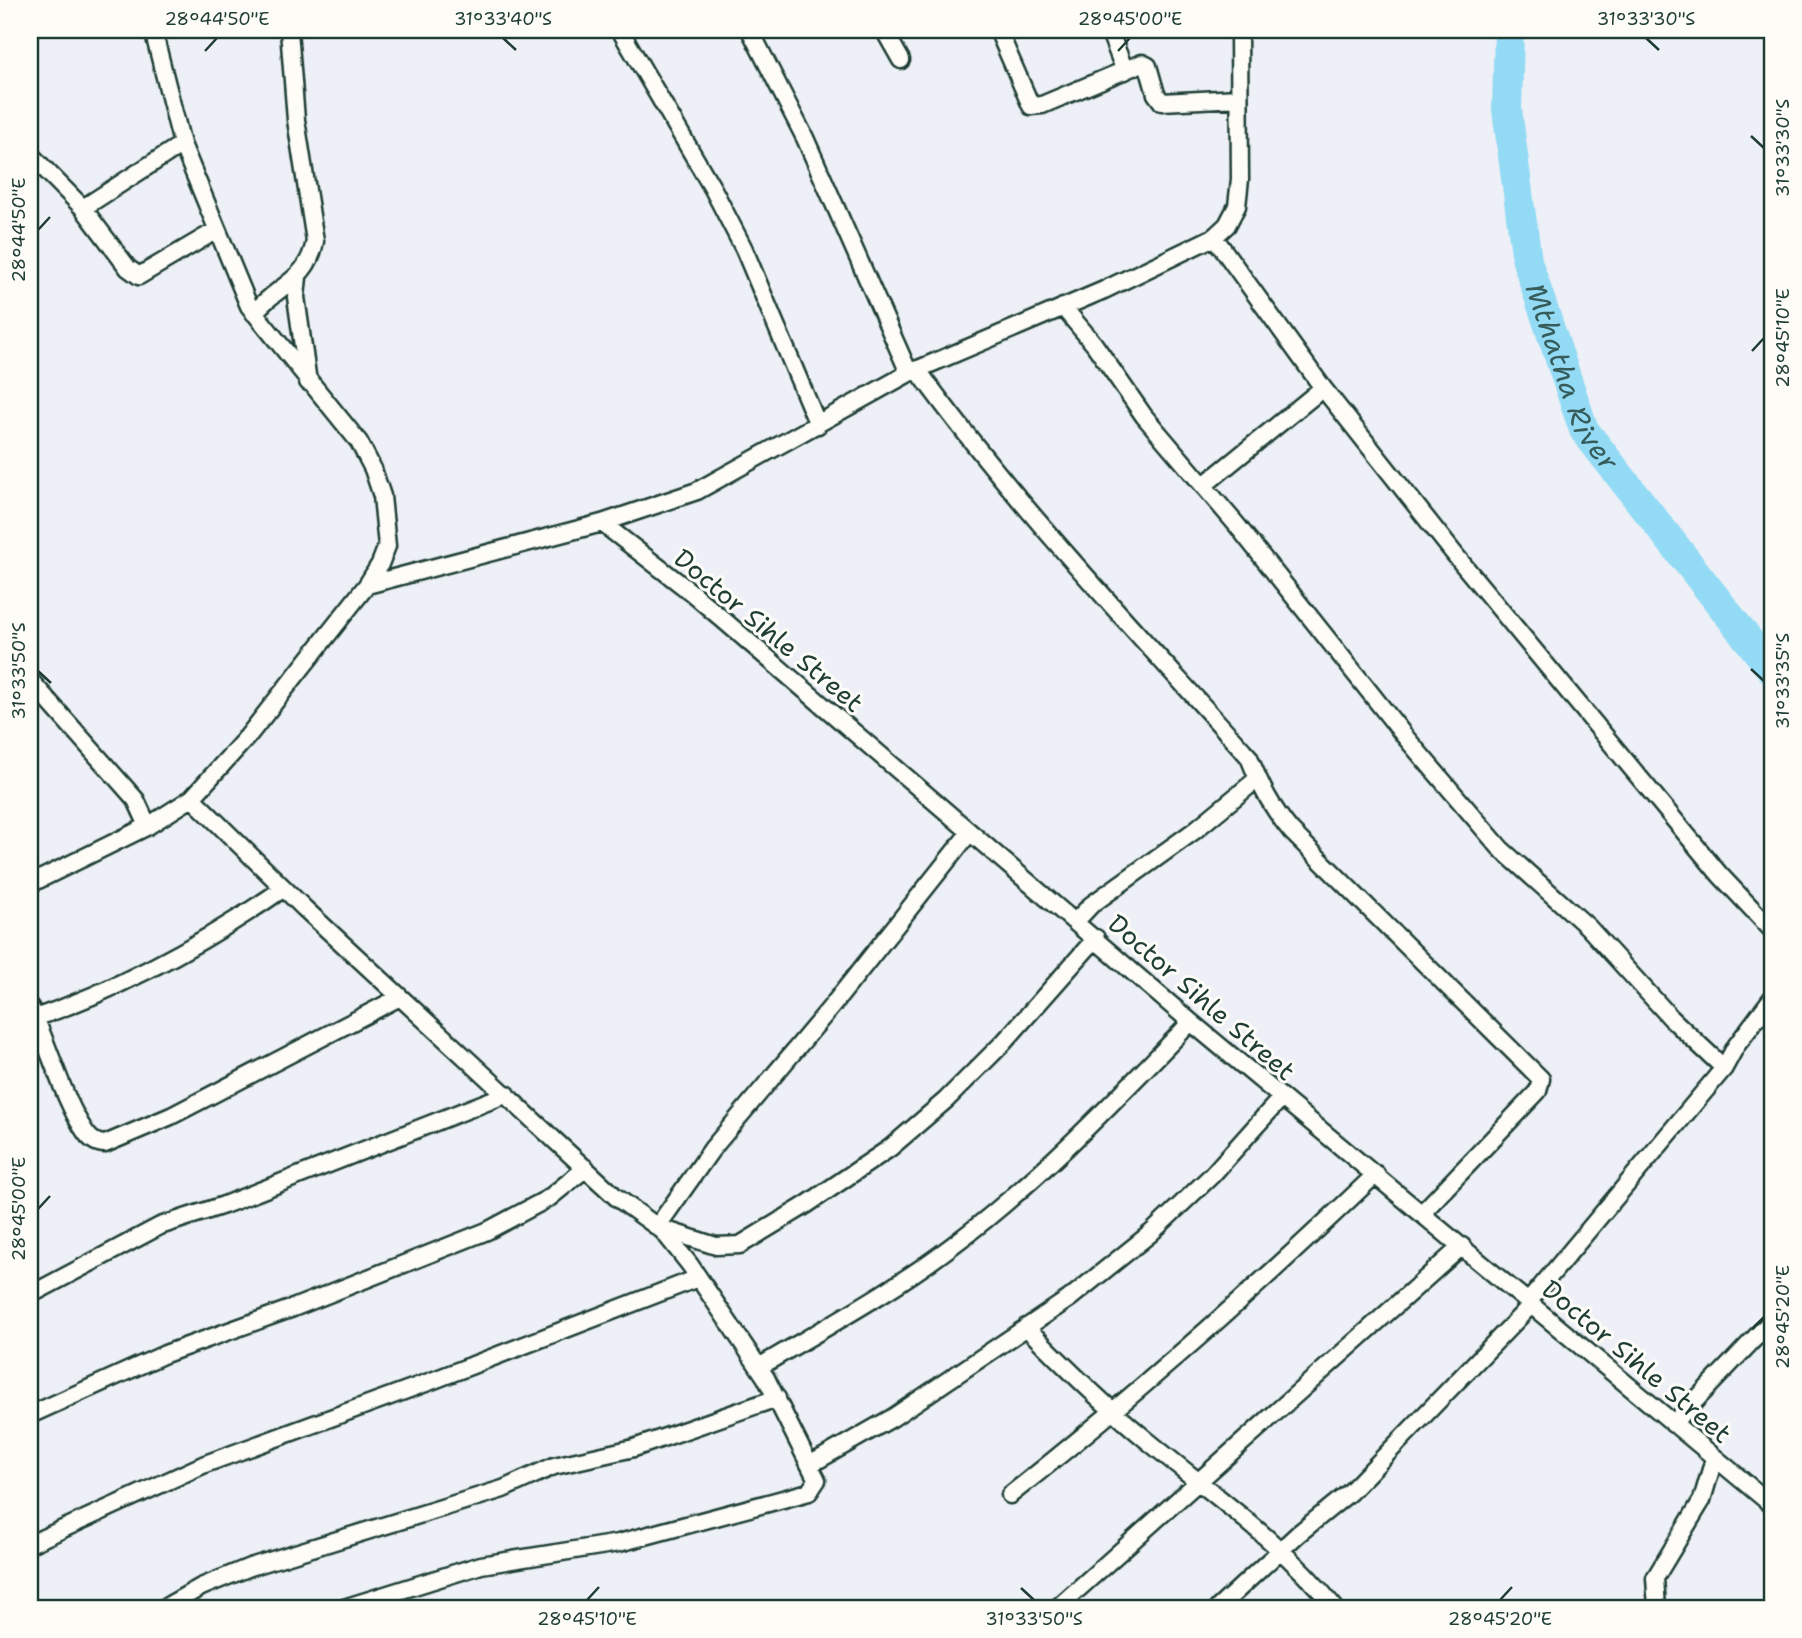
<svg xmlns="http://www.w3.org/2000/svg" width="1802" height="1638" viewBox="0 0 1802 1638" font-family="'Shantell Sans',sans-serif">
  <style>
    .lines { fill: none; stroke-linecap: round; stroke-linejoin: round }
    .river { stroke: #93daf5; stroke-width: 30 }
    .street-casing { stroke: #1f3d34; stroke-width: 21 }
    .street { stroke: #fdfcf7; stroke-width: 16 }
    .ticks { fill: none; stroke: #1f3d34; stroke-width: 2.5 }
    .labels { text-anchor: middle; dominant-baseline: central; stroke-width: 6; stroke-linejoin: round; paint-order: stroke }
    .street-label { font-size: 26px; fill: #1f3d34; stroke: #fdfcf7 }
    .water-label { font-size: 28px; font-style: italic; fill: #365c5b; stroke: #fdfcf7 }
    .neatline { fill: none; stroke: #1f3d34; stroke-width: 2.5 }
    .ticks-label { font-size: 18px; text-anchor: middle; fill: #1f3d34 }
  </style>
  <rect width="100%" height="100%" fill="#edf0f6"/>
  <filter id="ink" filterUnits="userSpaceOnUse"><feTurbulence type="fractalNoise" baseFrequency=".0143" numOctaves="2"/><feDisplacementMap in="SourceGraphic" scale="14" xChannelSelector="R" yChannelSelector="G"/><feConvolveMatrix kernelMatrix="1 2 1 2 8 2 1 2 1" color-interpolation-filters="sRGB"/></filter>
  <g filter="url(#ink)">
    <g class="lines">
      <!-- river -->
      <path class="river" id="s1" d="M1509,30L1507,110L1527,261L1584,430L1772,670"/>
      <defs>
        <path id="street" d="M620,30L713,189L744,249L818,425
          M750,30L805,138L909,373
          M884,30L901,60
          M998,30L1031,106L1042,105L1142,63L1148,66L1156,94L1162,102L1239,98
          M1109,30L1125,71
          M30,154L83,208L182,144
          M83,208L128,268L139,276L217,230
          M1214,237L1323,388L1456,556L1720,875L1772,930
          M298,277L296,297L308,382
          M1063,307L1094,344L1144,416L1236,524L1407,739L1501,849L1588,927L1671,1018L1724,1068
          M254,313C278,284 308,281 315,241L296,120L289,30
          M917,369C1017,507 1135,630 1249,757C1260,785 1271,807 1291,831L1541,1079L1538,1091L1422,1213
          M1204,485L1323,388
          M602,523L692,593L1192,1023L1772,1505
          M367,585L602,523L697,491L909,373L1104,290L1214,237L1227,225L1237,206L1240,179L1239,30
          M30,680L136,800L148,826
          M192,798L304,908L616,1197L663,1231L690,1265L766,1378L817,1480L809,1492L619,1543L481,1565L344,1608
          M970,832L832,1006L712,1149L657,1227L716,1246L740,1245L806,1205L890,1148L946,1100L1004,1042L1096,938
          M30,884L148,826L192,798L248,736L367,585L380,564L387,546L382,496L373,469L359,442L249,306L182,144L153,30
          M1076,921L1091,905L1194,831L1256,780
          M30,1007C49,1045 63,1100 86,1133C91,1140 97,1144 105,1144L171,1116L400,997
          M35,1018C125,987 206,942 284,888
          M30,1295L160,1226L224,1205L507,1094
          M1529,1301L1724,1068L1736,1046L1772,998
          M1026,1327C1063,1365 1102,1403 1143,1437C1208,1491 1282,1542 1335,1608
          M759,1367C824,1328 893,1291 953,1245C1041,1179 1115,1100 1191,1022
          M30,1415L165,1354L293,1308L487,1231L549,1198L586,1168
          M1673,1424L1772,1320
          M811,1464L892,1418L1070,1298L1151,1233L1212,1175L1281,1098
          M1010,1495C1138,1394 1258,1287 1376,1174
          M30,1544L205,1464L434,1380L698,1278
          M164,1608L201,1587L250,1567L503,1489L554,1466L634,1448L777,1398
          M1057,1608L1462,1246
          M1218,1608L1298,1534L1350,1492L1532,1304
          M1657,1608L1655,1578L1702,1500L1714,1459"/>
      </defs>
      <!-- street casing -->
      <use href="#street" class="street-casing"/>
      <!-- street -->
      <use href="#street" class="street"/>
    </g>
  </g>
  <!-- ticks -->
  <path class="ticks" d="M503,38L516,50M1646,38L1659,50M205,51L217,38M1118,51L1130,38M1751,136L1764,148M38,230L50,217M1752,351L1764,338M1751,669L1764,681M38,671L51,683M38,1209L50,1196M1752,1329L1764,1317M1021,1588L1034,1600M587,1600L599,1587M1500,1600L1512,1587"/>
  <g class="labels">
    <!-- street labels -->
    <g class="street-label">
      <text transform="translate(769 630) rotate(40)">Doctor Sihle Street</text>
      <text transform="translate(1202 997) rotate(41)">Doctor Sihle Street</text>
      <text transform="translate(1637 1361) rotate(40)">Doctor Sihle Street</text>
    </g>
    <!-- water labels -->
    <g class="water-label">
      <text stroke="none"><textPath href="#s1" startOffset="357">Mthatha River</textPath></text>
    </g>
  </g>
  <!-- margin -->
  <rect width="1802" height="1638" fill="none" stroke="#fdfcf7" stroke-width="77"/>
  <rect x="38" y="38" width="1726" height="1562" class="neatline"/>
  <g class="ticks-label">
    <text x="217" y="25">28°44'50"E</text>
    <text x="503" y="25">31°33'40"S</text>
    <text x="1130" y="25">28°45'00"E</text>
    <text x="1646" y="25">31°33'30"S</text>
    <text transform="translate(1783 148) rotate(-90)" y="6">31°33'30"S</text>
    <text transform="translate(19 230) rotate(-90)" y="6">28°44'50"E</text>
    <text transform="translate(1783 338) rotate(-90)" y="6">28°45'10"E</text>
    <text transform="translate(19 671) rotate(-90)" y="6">31°33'50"S</text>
    <text transform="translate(1783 681) rotate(-90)" y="6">31°33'35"S</text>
    <text transform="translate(19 1209) rotate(-90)" y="6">28°45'00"E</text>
    <text transform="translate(1783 1317) rotate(-90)" y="6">28°45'20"E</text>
    <text x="587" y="1625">28°45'10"E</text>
    <text x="1034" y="1625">31°33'50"S</text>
    <text x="1500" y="1625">28°45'20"E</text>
  </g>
</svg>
